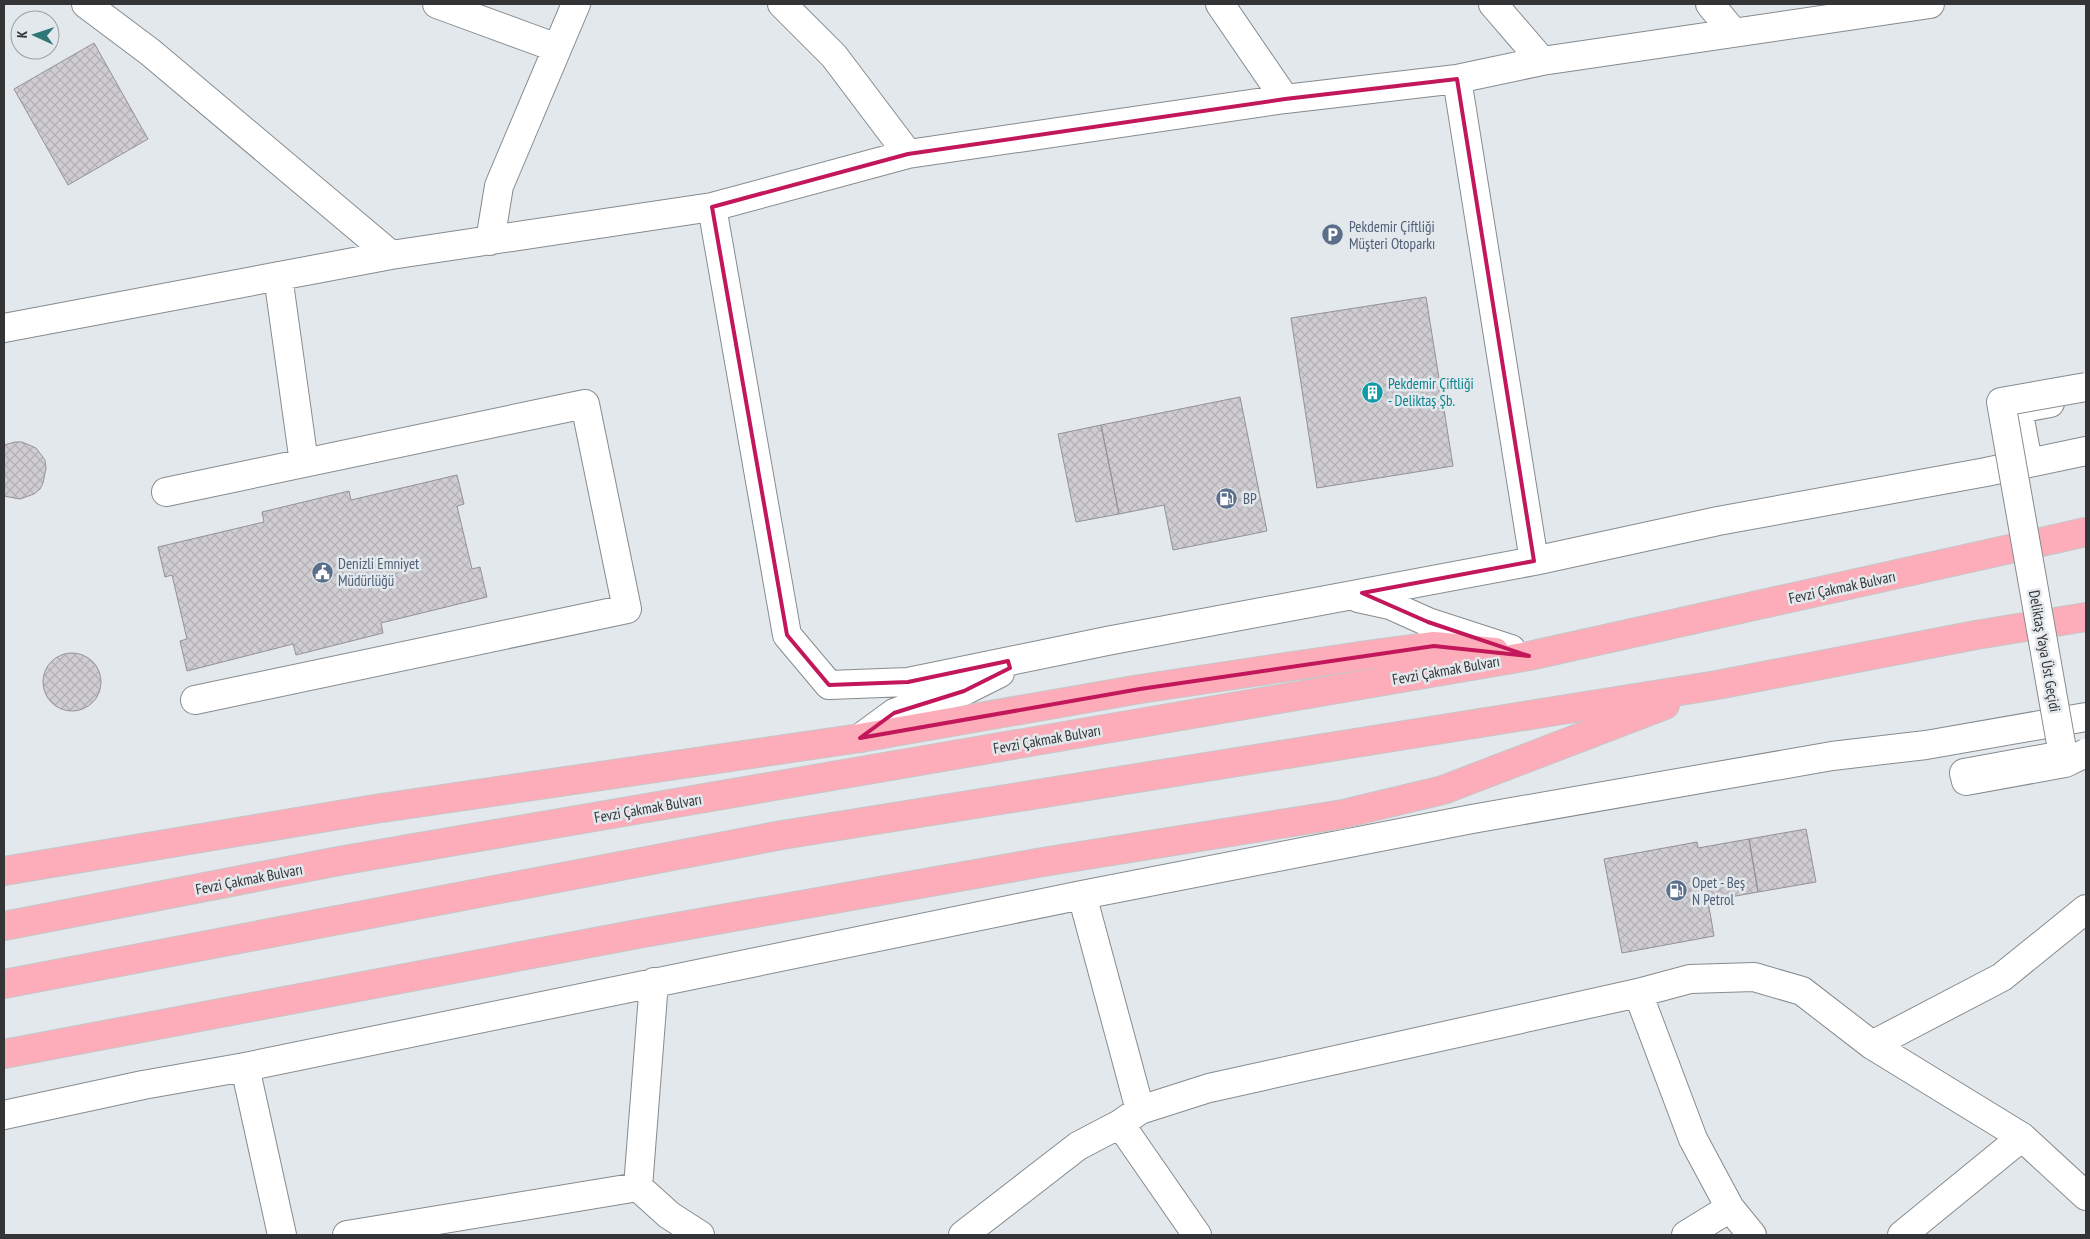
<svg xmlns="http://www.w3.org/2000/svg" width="2090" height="1239" viewBox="0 0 2090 1239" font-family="'PT Sans Narrow',sans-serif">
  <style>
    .building { fill: url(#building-cross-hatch); stroke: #959297 }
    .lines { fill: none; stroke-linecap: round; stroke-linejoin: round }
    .minor-casing { stroke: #868b8f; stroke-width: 30 }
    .major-casing { stroke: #c6c6c7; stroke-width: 30 }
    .minor { stroke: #fff; stroke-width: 28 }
    .major { stroke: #fdadb9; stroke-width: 28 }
    .minor-bridge-casing { stroke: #868b8f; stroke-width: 30; stroke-linecap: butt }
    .minor-bridge { stroke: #fff; stroke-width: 28 }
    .marked { fill: none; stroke: #c2185b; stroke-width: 4; stroke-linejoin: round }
    .labels { text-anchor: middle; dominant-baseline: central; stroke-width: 5; stroke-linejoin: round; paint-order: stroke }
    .service-label { font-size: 15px; fill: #4e5e75; stroke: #e2e8ec; text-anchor: start }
    .culture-label { font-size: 15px; fill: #0d838f; stroke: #e2e8ec; text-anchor: start }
    .street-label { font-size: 15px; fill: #323436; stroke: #e2e8ec }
  </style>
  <defs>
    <pattern id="building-cross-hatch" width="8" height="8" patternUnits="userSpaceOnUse" patternTransform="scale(1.25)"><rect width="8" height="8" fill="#cfccd2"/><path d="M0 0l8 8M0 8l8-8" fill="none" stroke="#b2b0b5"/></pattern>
  </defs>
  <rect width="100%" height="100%" fill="#e2e8ec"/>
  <!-- building -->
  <path class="building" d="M94,43L148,139L68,185L14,89Z
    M1426,297L1453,466L1317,488L1291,318Z
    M1240,397L1267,531L1173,550L1164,505L1119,514L1101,425Z
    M1101,425L1119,514L1076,522L1058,434Z
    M15,442H22L36,448L45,460L46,468L43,483L40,489L34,494L20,499L4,496V445Z
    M457,475L464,504L457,506L472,569L480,567L487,597L381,623L383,633L296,655L293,644L187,671L180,641L187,639L172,575L165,577L158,547L264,522L262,512L349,491L351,500Z
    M43 682a29 29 0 1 1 58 0a29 29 0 1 1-58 0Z
    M1806,829L1816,882L1758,892L1749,839Z
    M1749,839L1758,892L1708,901L1714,936L1622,953L1604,859L1697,842L1698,848Z"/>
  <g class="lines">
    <defs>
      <path id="minor" d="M86,4L150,52L391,255
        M437,4L557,48
        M782,4L834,56L908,154
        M1220,4L1285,99
        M1493,4L1542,61
        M1710,4L1733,32
        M1457,79L1534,561
        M712,207L787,635L829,685L908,682L1107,641L1534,561L1718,521L1986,472L2086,451
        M490,241L499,186L576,4
        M278,276L304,463
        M4,328L391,255L712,207L908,154L1285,99L1457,79L1542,61L1930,4
        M2028,462L2018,409L2050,403
        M166,492L585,404L627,609L195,700
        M1358,598L1390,605L1428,622L1511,649
        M860,738L894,713L925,701L964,691L1000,673
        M1082,895L1140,1110
        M1638,993L1693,1139L1730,1208L1752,1235
        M1872,1045L2002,977L2086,909
        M245,1067L282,1235
        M4,1115L143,1085L245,1067L1082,895L1472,819L1832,756L1926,745L2086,717
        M1120,1124L1197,1235
        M638,1187L654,982
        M347,1235L638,1187L669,1215L700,1235
        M963,1235L1078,1146L1120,1124L1140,1110L1209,1088L1638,993L1690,979L1754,977L1802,991L1872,1045L2022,1137L2086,1196
        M1686,1235L1730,1208
        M1902,1235L2022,1137"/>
      <path id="major" d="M4,871L375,809L860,738L1140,689L1367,655L1434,646L1495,652
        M4,926L339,861L1529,656L2086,532
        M4,984L782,835L1717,685L1976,635L2086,617
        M4,1054L643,933L1043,862L1343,814L1443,790L1665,705"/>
    </defs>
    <!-- minor casing -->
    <use href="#minor" class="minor-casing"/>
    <!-- major casing -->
    <use href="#major" class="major-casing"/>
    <!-- minor -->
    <use href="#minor" class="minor"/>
    <!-- major -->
    <use href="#major" class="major"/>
    <defs>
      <path id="minor-bridge" d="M2086,387L2001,402L2063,755L1964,773L1966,781L2065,763L2086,753"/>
    </defs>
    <!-- minor-bridge casing -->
    <use href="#minor-bridge" class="minor-bridge-casing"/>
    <!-- minor-bridge -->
    <use href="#minor-bridge" class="minor-bridge"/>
  </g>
  <!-- marked area -->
  <path class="marked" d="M1457,79L1534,561L1362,593L1428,622L1529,656L1434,646L1140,689L860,738L894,713L964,691L1010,668L1008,661L908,682L829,685L787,635L712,207L908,154L1285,99Z"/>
  <!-- icons -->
  <defs>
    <symbol id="parking-disc" viewBox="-11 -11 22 22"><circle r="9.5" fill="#5c6f8a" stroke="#e2e8ec"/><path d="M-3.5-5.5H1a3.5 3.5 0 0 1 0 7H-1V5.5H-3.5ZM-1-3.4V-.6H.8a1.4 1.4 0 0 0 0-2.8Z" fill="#fff"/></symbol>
    <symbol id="building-disc" viewBox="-11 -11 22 22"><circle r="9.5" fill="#0f9aa8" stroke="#e2e8ec"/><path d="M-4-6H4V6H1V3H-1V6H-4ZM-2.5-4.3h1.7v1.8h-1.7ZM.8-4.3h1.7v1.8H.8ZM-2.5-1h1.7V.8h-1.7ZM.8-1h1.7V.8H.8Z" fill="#fff"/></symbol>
    <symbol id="fuel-disc" viewBox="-11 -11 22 22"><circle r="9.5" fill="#5c6f8a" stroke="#e2e8ec"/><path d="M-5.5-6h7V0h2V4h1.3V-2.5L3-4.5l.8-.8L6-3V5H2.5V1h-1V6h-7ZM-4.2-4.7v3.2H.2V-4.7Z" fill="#fff"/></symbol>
    <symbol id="civic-disc" viewBox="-11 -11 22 22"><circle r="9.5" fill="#5c6f8a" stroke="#e2e8ec"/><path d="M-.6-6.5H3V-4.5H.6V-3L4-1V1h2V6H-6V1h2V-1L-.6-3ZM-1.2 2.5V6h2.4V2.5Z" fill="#fff"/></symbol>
  </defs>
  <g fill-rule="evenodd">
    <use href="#parking-disc" x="1320" y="222" width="25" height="25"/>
    <use href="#building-disc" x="1360" y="380" width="25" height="25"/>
    <use href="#fuel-disc" x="1214" y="486" width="25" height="25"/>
    <use href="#civic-disc" x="310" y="560" width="25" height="25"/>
    <use href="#fuel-disc" x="1664" y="878" width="25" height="25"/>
  </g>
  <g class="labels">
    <!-- service labels -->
    <g class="service-label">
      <text x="1349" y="226">Pekdemir Çiftliği<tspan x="1349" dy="17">Müşteri Otoparkı</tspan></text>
      <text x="1243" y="498">BP</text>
      <text x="338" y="563">Denizli Emniyet<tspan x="338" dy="17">Müdürlüğü</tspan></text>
      <text x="1692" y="882">Opet - Beş<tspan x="1692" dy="17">N Petrol</tspan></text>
    </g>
    <!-- culture labels -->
    <g class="culture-label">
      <text x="1388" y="383">Pekdemir Çiftliği<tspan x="1388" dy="17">- Deliktaş Şb.</tspan></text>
    </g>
    <!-- street labels -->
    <g class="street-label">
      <text transform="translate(1842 587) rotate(-12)">Fevzi Çakmak Bulvarı</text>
      <text transform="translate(2045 651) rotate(80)">Deliktaş Yaya Üst Geçidi</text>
      <text transform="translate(1446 670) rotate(-10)">Fevzi Çakmak Bulvarı</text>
      <text transform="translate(1047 739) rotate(-10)">Fevzi Çakmak Bulvarı</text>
      <text transform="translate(648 808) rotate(-10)">Fevzi Çakmak Bulvarı</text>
      <text transform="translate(249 879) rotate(-11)">Fevzi Çakmak Bulvarı</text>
    </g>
  </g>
  <!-- border -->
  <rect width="2090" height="1239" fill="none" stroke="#323436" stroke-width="10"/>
  <!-- north arrow -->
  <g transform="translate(35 35) rotate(273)"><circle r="24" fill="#e2e8ec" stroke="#9ca0a3"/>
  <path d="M0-4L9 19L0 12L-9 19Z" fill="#2e7776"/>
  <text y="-8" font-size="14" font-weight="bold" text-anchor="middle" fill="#323436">K</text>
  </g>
</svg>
